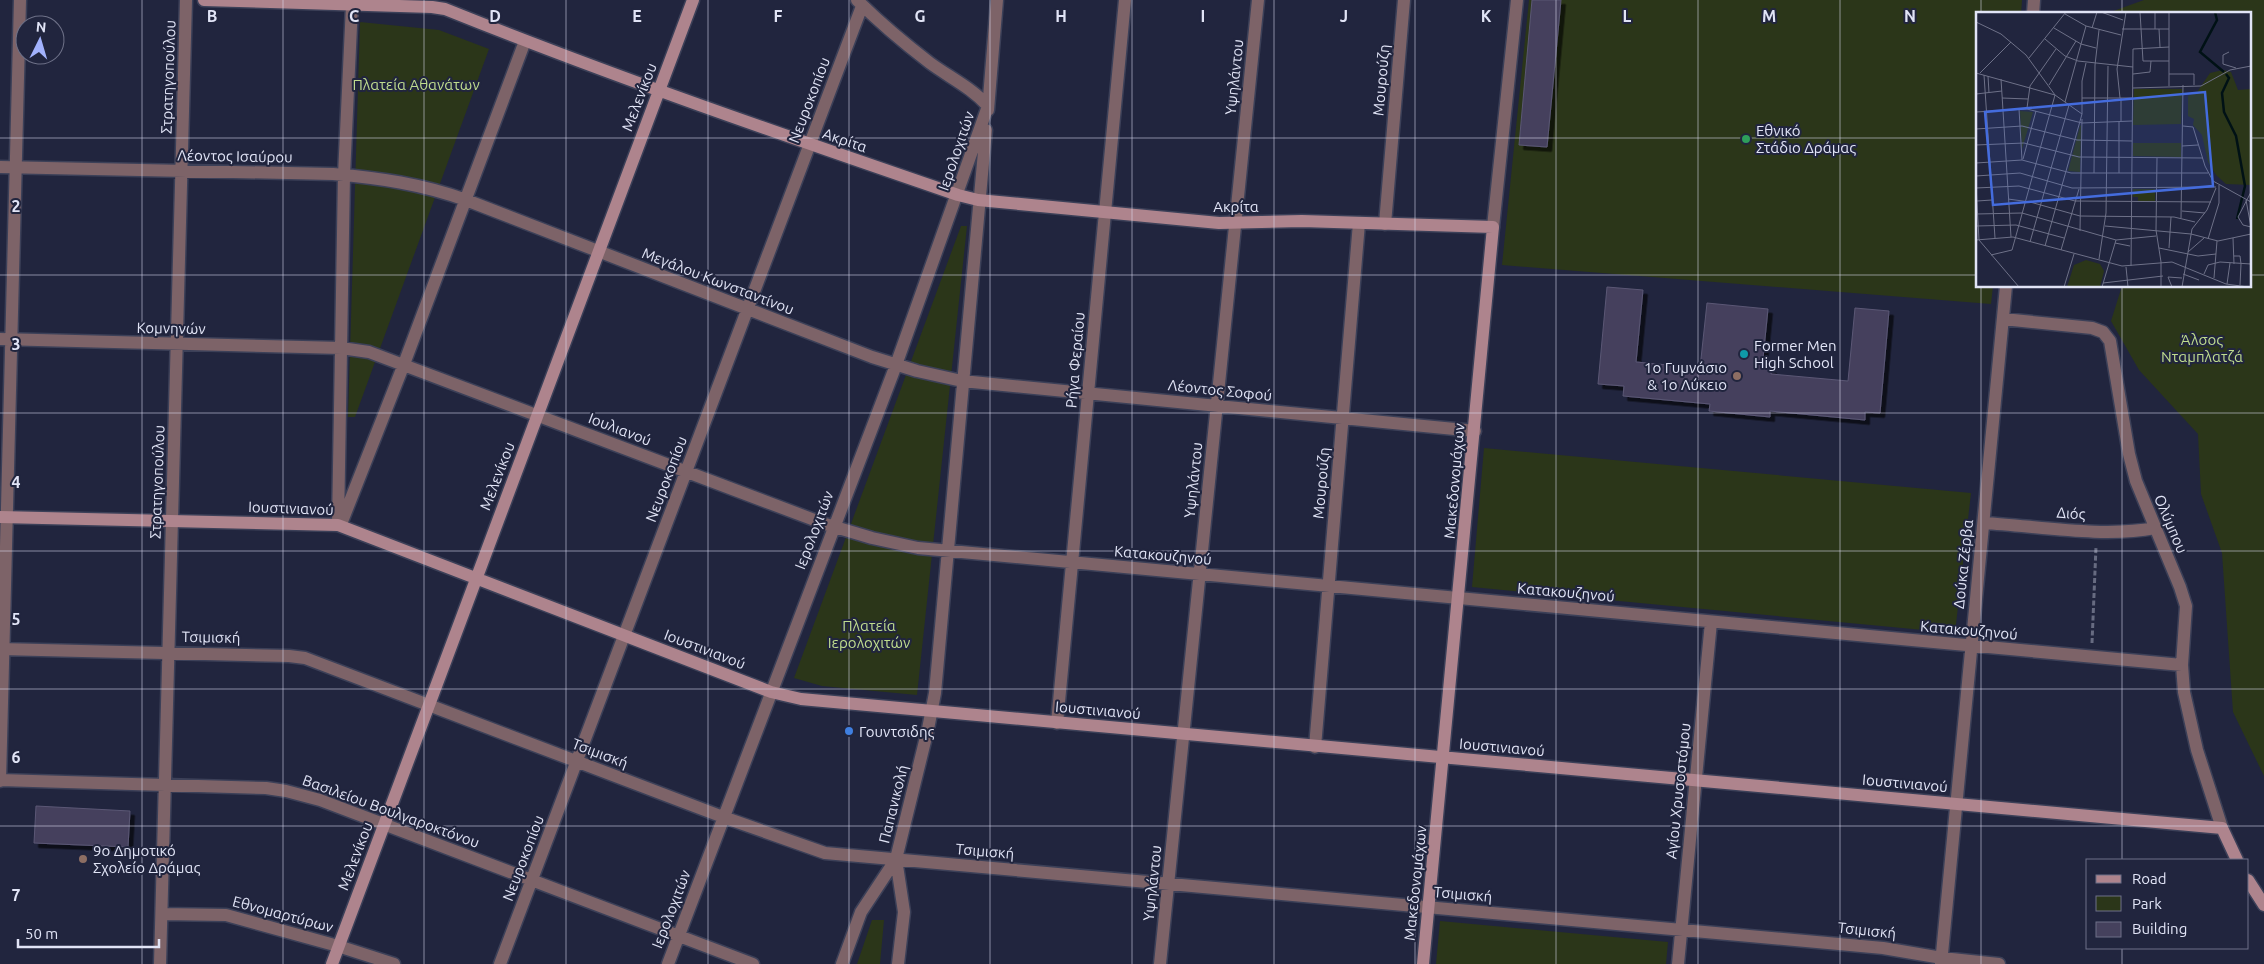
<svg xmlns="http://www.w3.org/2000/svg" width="2264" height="964" viewBox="0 0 2264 964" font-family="Ubuntu,sans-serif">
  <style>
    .green { fill: #2b3619 }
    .building { fill: #45415d; stroke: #5b5775; filter: url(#shadow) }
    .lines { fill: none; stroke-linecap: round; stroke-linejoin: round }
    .street-casing { stroke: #3c4058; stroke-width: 15 }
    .secondary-casing { stroke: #3c4058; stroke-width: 15 }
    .path { stroke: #676b81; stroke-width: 3; stroke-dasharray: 5 2.5; stroke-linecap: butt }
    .street { stroke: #7d6368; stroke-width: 12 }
    .secondary { stroke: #ae848d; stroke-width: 12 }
    .grid { fill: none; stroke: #e1e4f6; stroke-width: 1; stroke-opacity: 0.55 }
    .leisure-dot { fill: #2e9e5b; stroke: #21253e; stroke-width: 2 }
    .culture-dot { fill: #0f9aa8; stroke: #21253e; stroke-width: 2 }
    .education-dot { fill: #8d6e63; stroke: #21253e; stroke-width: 2 }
    .shop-dot { fill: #3f7fe0; stroke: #21253e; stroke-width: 2 }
    .labels { text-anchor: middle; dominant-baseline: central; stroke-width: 4; stroke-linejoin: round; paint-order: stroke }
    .street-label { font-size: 15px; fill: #e1e4f6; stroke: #21253e }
    .park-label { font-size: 15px; fill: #bfdc8e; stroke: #21253e }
    .poi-label { font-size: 15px; fill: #e1e4f6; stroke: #21253e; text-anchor: start }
    .inset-river { fill: none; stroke: #001115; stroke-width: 2.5 }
    .inset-road { fill: none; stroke: #6e7188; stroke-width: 1 }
    .view { fill: #446cde; fill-opacity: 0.15; stroke: #446cde; stroke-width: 2.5 }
    .inset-edge { fill: none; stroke: #e1e4f6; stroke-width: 2.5 }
    .grid-label { font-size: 16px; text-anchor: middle; font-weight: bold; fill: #e1e4f6; stroke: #21253e; stroke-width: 4; stroke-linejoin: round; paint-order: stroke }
  </style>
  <defs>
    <filter id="shadow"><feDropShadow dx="4.5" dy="4.5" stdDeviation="0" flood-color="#0009"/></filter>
  </defs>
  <rect width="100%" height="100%" fill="#21253e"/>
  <!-- green -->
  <path class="green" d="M1529,0H2022L2021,14H1978V286H1993L1991,304L1502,265Z
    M2144,0H2264V776L2233,712L2222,553L2201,494L2198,434L2139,370L2111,321L2122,286H2250V14H2105Z
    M360,22L439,30L489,49L355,417H348Z
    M961,226H967L917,695L822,686L794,678Z
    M1484,448L1971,493L1955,633L1472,587Z
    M872,920H884L880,964H857Z
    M1440,921L1668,942L1666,964H1436Z"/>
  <!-- building -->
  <path class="building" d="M1532,0H1561L1547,147L1519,145Z
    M1607,287L1643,290L1636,362L1700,368L1707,303L1768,309L1762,368L1772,369L1771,374L1848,381L1855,308L1889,311L1880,413L1865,412V420L1770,411V417L1709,411L1710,404L1623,396L1624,386L1598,384Z
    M36,806L130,811L128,847L34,843Z"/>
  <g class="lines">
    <defs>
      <path id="street" d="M2033,14L2034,0
        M988,110L997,0
        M0,167L333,174C379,178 422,184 466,200L872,357L917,371L962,381L1475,431
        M1385,224L1404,0
        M1493,227L1517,0
        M2003,319L2092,328L2103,332L2110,341L2129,454L2136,481L2180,587L2186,606L2182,665L2184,692L2197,750L2222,828
        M0,339L341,348L369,352L825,524L872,538L918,548L2182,665
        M1984,523C2037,526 2103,538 2155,528
        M341,524L404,364L525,41
        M338,525L344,175L352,5
        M0,649L289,656L305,658L723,817L825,853L1883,948L1942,958L1999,964
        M1057,723L1125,0
        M1315,747L1359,223
        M0,780L266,788L286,791L320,800L753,964
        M0,781L20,0
        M162,914L226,915L338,946L394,964
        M160,964L186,0
        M500,964L862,6
        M668,964L896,365L988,106C972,88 949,77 930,63C904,43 879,22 857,0
        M842,964L861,912L896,859
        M898,964L904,912L896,859L928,729L935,693L986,130
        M1160,964L1258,0
        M1678,964L1711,622
        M1941,964L2006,286"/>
      <path id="secondary" d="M204,0L432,7L445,9C614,77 786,136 958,195L978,200L1219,223L1302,221L1493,227L1423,964
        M0,517L338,525L771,692L801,699L2222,828L2237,860
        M2248,880L2264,905
        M332,964L693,0"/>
    </defs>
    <!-- street casing -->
    <use href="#street" class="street-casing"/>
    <!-- secondary casing -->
    <use href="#secondary" class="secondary-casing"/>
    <!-- path -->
    <path class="path" d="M2092,643L2096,547"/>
    <!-- street -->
    <use href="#street" class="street"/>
    <!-- secondary -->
    <use href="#secondary" class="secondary"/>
  </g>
  <!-- grid -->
  <path class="grid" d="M142,0V964M283,0V964M424,0V964M566,0V964M708,0V964M849,0V964M990,0V964M1132,0V964M1274,0V964M1415,0V964M1556,0V964M1698,0V964M1840,0V964M1981,0V14M2122,0V14M0,138H1978M2250,138H2264M0,275H1978M2250,275H2264M1981,286V964M2122,286V860M0,413H2264M0,551H2264M0,689H2264M0,826H2264M2122,948V964"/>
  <!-- markers -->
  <circle class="leisure-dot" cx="1746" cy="139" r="5"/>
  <circle class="culture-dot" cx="1744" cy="354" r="5"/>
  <g class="education-dot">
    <circle cx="1737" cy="376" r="5"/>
    <circle cx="83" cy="859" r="5"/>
  </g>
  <circle class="shop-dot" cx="849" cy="731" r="5"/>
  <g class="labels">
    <!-- street labels -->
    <g class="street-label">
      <text transform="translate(168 77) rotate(-88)">Στρατηγοπούλου</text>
      <text transform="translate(1234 77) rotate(-84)">Υψηλάντου</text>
      <text transform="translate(1381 80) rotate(-85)">Μουρούζη</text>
      <text transform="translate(639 97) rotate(-69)">Μελενίκου</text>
      <text transform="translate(809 100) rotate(-69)">Νευροκοπίου</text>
      <text transform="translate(845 140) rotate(19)">Ακρίτα</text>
      <text transform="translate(956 151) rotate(-71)">Ιερολοχιτών</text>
      <text transform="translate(235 156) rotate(1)">Λέοντος Ισαύρου</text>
      <text x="1236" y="206">Ακρίτα</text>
      <text transform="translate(718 281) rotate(21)">Μεγάλου Κωνσταντίνου</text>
      <text transform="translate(171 328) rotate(1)">Κομνηνών</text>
      <text transform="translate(1075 360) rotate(-85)">Ρήγα Φεραίου</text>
      <text transform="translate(1220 390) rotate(6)">Λέοντος Σοφού</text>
      <text transform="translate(620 429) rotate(21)">Ιουλιανού</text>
      <text transform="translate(497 476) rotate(-69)">Μελενίκου</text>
      <text transform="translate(666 479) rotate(-69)">Νευροκοπίου</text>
      <text transform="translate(1193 480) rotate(-84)">Υψηλάντου</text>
      <text transform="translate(1454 481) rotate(-85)">Μακεδονομάχων</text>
      <text transform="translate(157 482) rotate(-88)">Στρατηγοπούλου</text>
      <text transform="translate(1321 483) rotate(-85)">Μουρούζη</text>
      <text transform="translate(291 508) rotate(2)">Ιουστινιανού</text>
      <text transform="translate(2071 513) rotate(4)">Διός</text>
      <text transform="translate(2171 524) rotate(67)">Ολύμπου</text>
      <text transform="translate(814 530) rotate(-69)">Ιερολοχιτών</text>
      <text transform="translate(1163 555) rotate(5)">Κατακουζηνού</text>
      <text transform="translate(1963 564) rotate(-84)">Δούκα Ζέρβα</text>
      <text transform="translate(1566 592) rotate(5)">Κατακουζηνού</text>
      <text transform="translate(1969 630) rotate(5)">Κατακουζηνού</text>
      <text transform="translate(211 637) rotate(1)">Τσιμισκή</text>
      <text transform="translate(705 649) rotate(21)">Ιουστινιανού</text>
      <text transform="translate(1098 710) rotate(5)">Ιουστινιανού</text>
      <text transform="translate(1502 747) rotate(5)">Ιουστινιανού</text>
      <text transform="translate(600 753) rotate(21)">Τσιμισκή</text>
      <text transform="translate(1905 783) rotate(5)">Ιουστινιανού</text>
      <text transform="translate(1678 791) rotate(-84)">Αγίου Χρυσοστόμου</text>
      <text transform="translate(893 804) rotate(-76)">Παπανικολή</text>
      <text transform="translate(391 811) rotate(20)">Βασιλείου Βουλγαροκτόνου</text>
      <text transform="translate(985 851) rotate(5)">Τσιμισκή</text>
      <text transform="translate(355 856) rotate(-69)">Μελενίκου</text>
      <text transform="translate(523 858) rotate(-69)">Νευροκοπίου</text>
      <text transform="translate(1152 883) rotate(-84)">Υψηλάντου</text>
      <text transform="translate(1415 883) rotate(-84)">Μακεδονομάχων</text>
      <text transform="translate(1463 894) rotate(5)">Τσιμισκή</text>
      <text transform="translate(671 909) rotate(-69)">Ιερολοχιτών</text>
      <text transform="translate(283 914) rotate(15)">Εθνομαρτύρων</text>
      <text transform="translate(1867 930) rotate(6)">Τσιμισκή</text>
    </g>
    <!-- park labels -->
    <g class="park-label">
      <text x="416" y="84">Πλατεία Αθανάτων</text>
      <text x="2202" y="339">Άλσος<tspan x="2202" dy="17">Νταμπλατζά</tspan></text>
      <text x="869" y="625">Πλατεία<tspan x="869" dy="17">Ιερολοχιτών</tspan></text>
    </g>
    <!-- poi labels -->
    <g class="poi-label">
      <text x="1756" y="130">Εθνικό<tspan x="1756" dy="17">Στάδιο Δράμας</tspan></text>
      <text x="1754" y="345">Former Men<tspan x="1754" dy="17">High School</tspan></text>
      <text x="1727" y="367" text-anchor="end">1o Γυμνάσιο<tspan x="1727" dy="17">&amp; 1ο Λύκειο</tspan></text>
      <text x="859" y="731">Γουντσιδης</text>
      <text x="93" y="850">9ο Δημοτικό<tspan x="93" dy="17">Σχολείο Δράμας</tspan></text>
    </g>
  </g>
  <!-- overview -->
  <g transform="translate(1976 12)">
    <rect width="275" height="275" fill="#21253e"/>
    <path d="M247,58L255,60L262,78L275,77V173L250,172L240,163L232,150L226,123L217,113L218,107L212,104V84L221,80L234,61ZM158,77H206L205,112L157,113ZM44,99L57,100L46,137ZM105,113L104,160L92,159L104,114ZM157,131H205V145L157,144ZM157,177H179V189H162V185H157ZM110,248L124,252L128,259L124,275H91L98,253Z" fill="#2b3619"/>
    <path class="inset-river" d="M239,0L241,8L224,40L248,60M250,62L253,66L246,81L248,100L260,124L269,174L261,207"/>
    <path class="inset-road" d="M125,0L147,8M164,0L167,49H193M179,0V17M89,2L110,14L145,23M0,10L25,22L50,43L79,83M78,16L105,32L120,36M116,16L121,0M146,17H193M183,17L184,35M69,27L89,44L102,49L157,55M253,40L247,43V52L260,56M53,46L90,0M0,61L79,83L106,102L69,234M4,61L35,30M157,62L174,60L175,49M193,62H218V73M8,63L19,226M12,64L13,81M25,67L35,225M73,73L100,29M193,74V0M157,76L225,74L254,58L275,54M0,82L26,79M26,86L52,87M106,86H156M144,86L141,57L150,0M145,86V109M89,90L110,14M51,96L54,74L80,37M43,97L46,148M0,100L51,97L106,111L156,109M106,102V69L110,51M143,110V161M207,114L217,115L229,154L237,169L275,190M0,117L46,114L101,128L156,129M0,133L48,131L103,145L227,146M206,134L222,133M181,146L180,218L185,250M47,147L60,99M0,151L46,148L95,161H232M118,161L119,53L123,18M0,164L44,161L96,176L240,175M0,173L3,228M0,176L43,174L99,189L235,190M275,180L262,205L267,213L275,215M32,187L54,190L104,204L198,205L219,210M270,188L275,215M1,189L16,188M206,199L229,201M0,202L46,201L140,228L180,224M205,206L207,73M0,214L40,213L88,226M129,214L215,222L242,229L275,222M104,219L106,107M257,226L258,252M232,227L243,191V173M0,228L37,225L146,254L196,250L250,272L272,275M3,228L43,275M54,230L93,93M139,231L154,234M183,236L222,244L240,242M193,236L195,205M85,238L103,177M212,240L228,226M15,243L36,238L79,83M258,244H264L265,252L264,273M123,247L130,201L132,54M155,254L157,37L193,35M150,255L152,275M207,262L223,268M228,262L232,253L244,250L275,252M238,266L241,229M127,271L187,264M251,272L254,251M88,275L98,242M126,275L140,228M185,275V250M196,275L192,265L206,266M206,275L216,217L231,198L240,176"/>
    <path class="view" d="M229,80L237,174L17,193L9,100Z"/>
    <rect width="275" height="275" class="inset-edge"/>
  </g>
  <g class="grid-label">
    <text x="212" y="22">B</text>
    <text x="354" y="22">C</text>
    <text x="495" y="22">D</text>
    <text x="637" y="22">E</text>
    <text x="778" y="22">F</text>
    <text x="920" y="22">G</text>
    <text x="1061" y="22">H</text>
    <text x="1203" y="22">I</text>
    <text x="1344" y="22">J</text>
    <text x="1486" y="22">K</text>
    <text x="1627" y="22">L</text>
    <text x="1769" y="22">M</text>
    <text x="1910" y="22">N</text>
    <text x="16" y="212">2</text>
    <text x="16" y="350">3</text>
    <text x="16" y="488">4</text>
    <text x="16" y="625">5</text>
    <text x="16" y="763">6</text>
    <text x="16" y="901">7</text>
  </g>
  <!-- legend -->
  <rect x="2086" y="859" width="162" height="90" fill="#21253e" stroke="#6e7188"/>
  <rect x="2096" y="875" width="25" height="8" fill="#ae848d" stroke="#6e7188"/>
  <text x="2132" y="884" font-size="15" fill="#e1e4f6">Road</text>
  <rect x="2096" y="896" width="25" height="15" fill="#2b3619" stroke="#6e7188"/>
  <text x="2132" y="909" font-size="15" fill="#e1e4f6">Park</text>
  <rect x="2096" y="922" width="25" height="15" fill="#45415d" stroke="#6e7188"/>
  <text x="2132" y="934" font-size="15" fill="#e1e4f6">Building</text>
  <!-- north arrow -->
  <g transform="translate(40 40) rotate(5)"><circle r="24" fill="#21253e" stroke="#6e7188"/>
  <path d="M0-4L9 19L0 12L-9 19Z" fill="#a2b2fd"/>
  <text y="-8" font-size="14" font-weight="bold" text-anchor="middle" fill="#e1e4f6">N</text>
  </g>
  <!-- scale -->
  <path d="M18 939v8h141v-8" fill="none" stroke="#e1e4f6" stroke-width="2.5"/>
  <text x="25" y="939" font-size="15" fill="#e1e4f6" stroke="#21253e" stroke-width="4" paint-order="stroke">50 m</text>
</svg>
